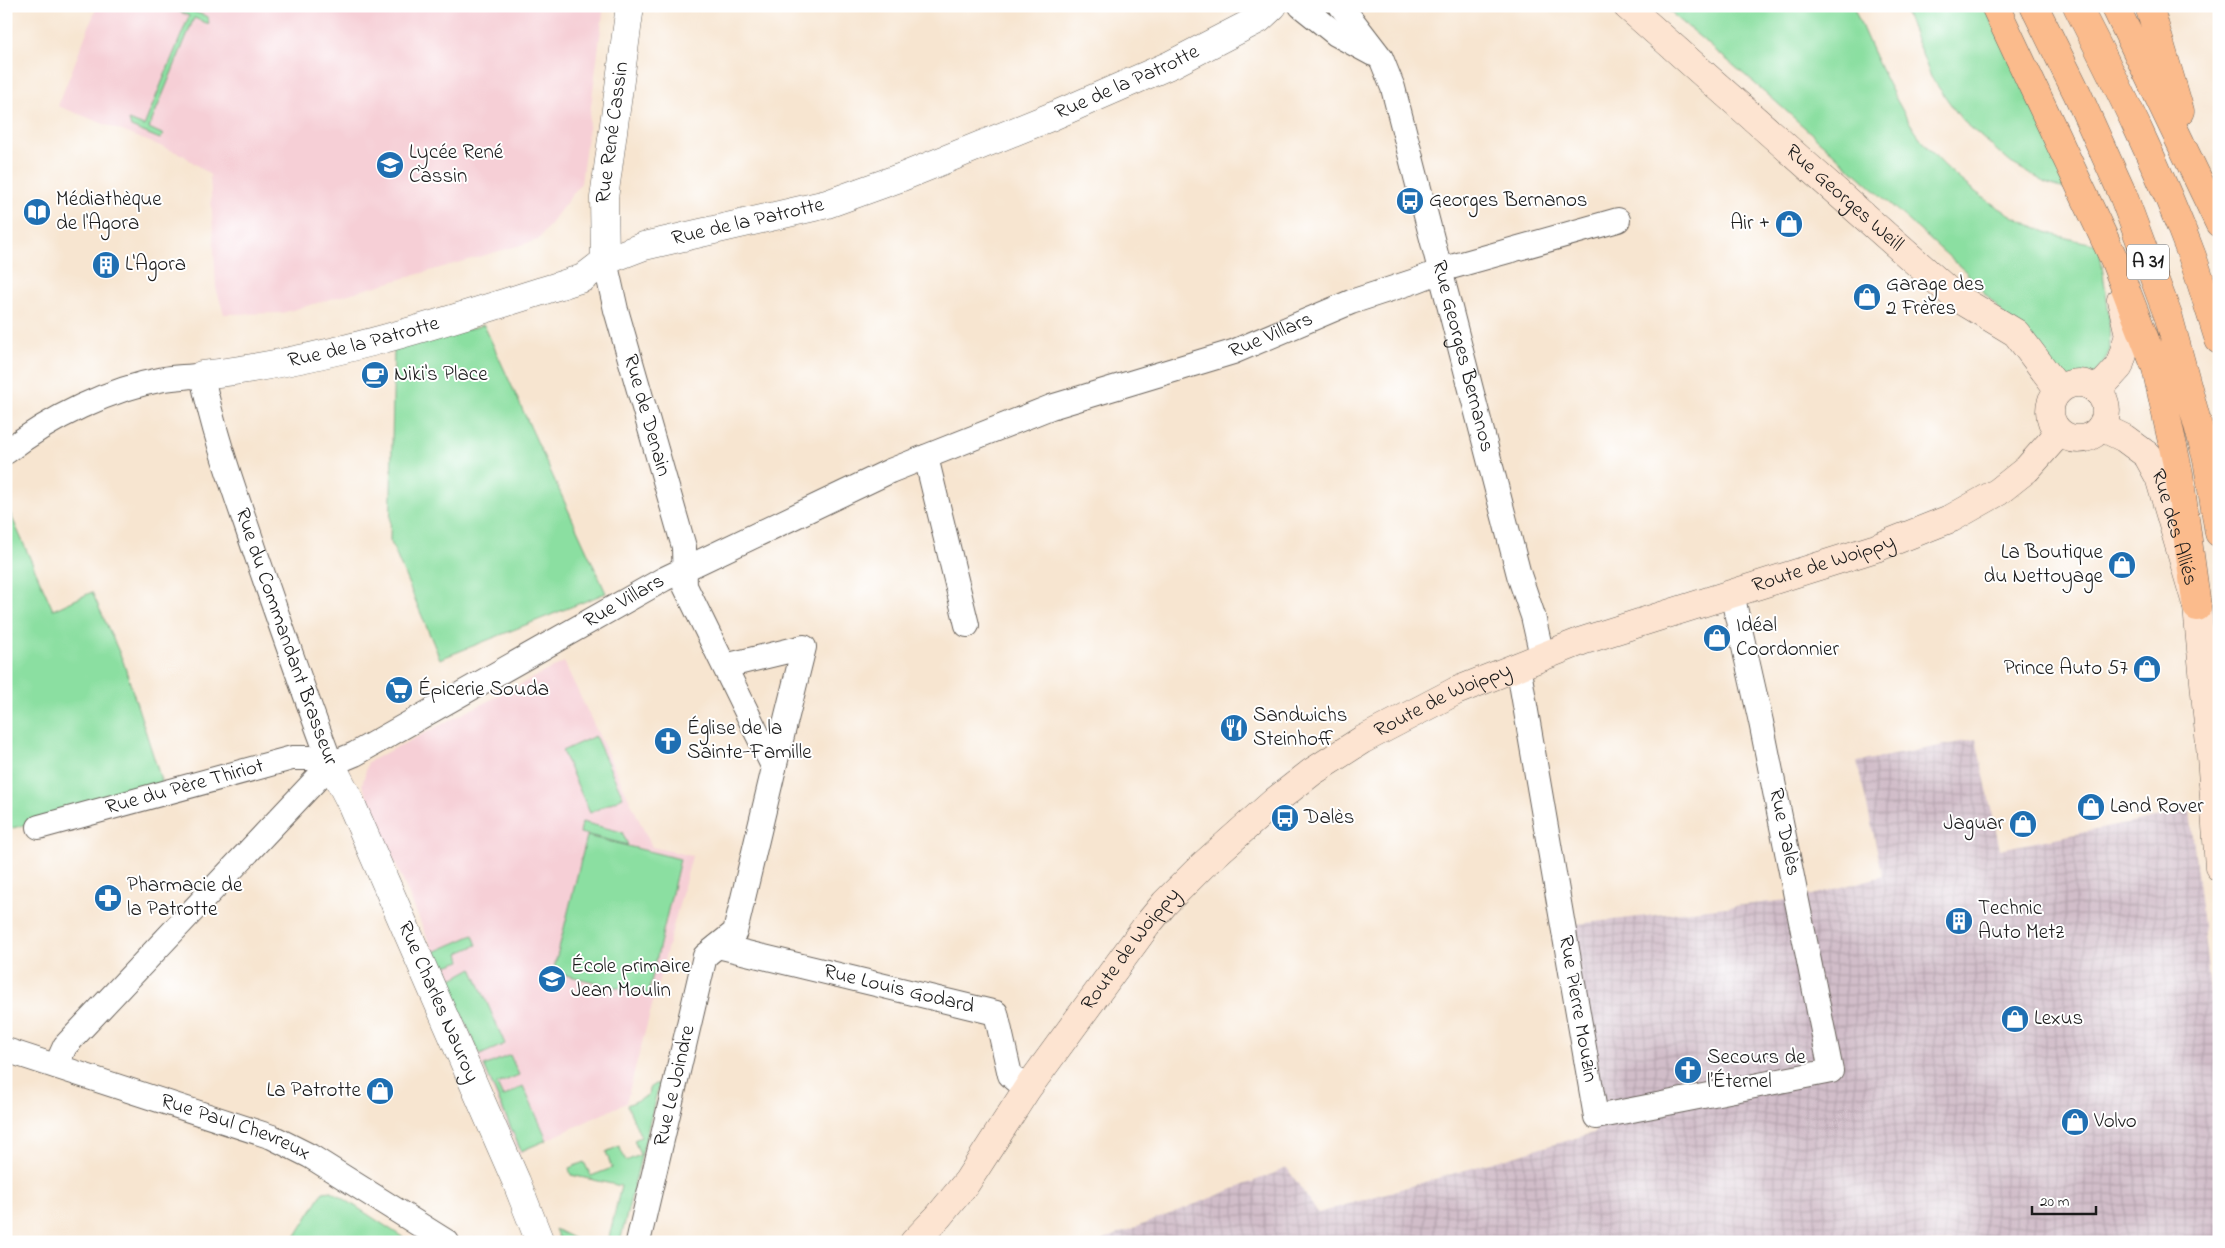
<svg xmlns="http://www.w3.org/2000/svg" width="2225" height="1248" viewBox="0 0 2225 1248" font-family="'Indie Flower',sans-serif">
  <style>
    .built { fill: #f6cfd6 }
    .industrial { fill: url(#industrial-grid) }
    .green { fill: #8bdfa1; stroke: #547e5e }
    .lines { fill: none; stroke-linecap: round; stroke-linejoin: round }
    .minor-casing { stroke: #69625b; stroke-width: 26 }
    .tertiary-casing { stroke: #69625b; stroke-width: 29 }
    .secondary-casing { stroke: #69625b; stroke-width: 29 }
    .motorway-casing { stroke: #69625b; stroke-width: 29 }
    .minor { stroke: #fff; stroke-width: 24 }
    .tertiary { stroke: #fff; stroke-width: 28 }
    .secondary { stroke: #fde4d1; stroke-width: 28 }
    .motorway { stroke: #fbbb8c; stroke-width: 28 }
    .labels { text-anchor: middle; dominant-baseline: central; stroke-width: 4; stroke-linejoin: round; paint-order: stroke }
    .shield { fill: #fff; stroke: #606060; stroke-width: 1 }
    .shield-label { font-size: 20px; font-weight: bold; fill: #1c1c1c }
    .street-label { font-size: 21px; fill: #1c1c1c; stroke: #fff }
    .poi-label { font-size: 21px; fill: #1c1c1c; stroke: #fff; text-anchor: start }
  </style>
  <defs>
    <pattern id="industrial-grid" width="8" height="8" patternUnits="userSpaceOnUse" patternTransform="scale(1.25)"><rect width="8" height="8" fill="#d1bdc9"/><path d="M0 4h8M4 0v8" fill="none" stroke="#b3a2ac"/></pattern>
  </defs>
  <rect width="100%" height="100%" fill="#fff"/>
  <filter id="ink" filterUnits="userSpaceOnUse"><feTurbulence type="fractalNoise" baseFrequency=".02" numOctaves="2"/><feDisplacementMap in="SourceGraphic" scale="10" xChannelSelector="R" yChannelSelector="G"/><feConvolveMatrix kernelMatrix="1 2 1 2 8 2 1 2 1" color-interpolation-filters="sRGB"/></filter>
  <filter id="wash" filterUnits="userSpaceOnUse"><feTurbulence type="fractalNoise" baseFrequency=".0096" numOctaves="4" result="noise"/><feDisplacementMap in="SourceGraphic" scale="20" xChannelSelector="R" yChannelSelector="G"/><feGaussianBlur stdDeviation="1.12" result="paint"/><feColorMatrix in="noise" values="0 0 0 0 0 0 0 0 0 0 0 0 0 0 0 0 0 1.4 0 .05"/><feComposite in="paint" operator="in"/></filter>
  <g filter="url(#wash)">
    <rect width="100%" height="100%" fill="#f7e5d0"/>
    <!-- built -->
    <path class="built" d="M97,6H604L581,183L538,240L282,313L224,314L216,288L210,175L183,155L58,106Z
      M564,662L652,847L692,856L626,1103L519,1153L362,785L368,762Z"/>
    <!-- industrial -->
    <path class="industrial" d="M1976,739L2000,849L2190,811L2211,996L2219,1043V1242H1098L1287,1168L1318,1213L1596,1132L1568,925L1797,899L1883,876L1857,762Z"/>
    <!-- green -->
    <path class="green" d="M179,6L208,17L209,24L194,18L149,128L164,135L160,139L131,127L129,120L144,126L189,16L176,10Z
      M1663,6H1853C1870,46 1887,86 1910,123C1939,170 1993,210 2044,231C2062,238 2081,241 2099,245L2109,315L2110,350L2104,362L2085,385L2069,378L2053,380L2022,335L1965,271L1765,92Z
      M1903,6H1984L2078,193L2048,184L2011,163L1962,120L1931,77Z
      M484,325L606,593L440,659L390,540L394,349Z
      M10,513L53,610L92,592L123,661L163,786L6,830V516Z
      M595,736L623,797L590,813L562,751Z
      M582,822L622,832L628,845L580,833Z
      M587,836L680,859L648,995L553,972Z
      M473,935L477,945L459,953L461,961L446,966L452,979L472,968L505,1044L480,1055L434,952Z
      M510,1055L519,1075L497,1084L503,1097L523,1086L546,1137L544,1138L547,1140L521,1151L484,1066Z
      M655,1084H659L620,1242H608L621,1186L571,1175L569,1168L584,1162L591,1176L612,1168L606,1152L619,1146L626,1161L640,1155L634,1140L641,1137L627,1105L648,1096L649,1088Z
      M332,1191L410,1242H292L323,1192Z
      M555,1229L581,1242H560Z"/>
  </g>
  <g filter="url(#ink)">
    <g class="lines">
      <defs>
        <g id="minor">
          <path d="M1301,6L1336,34L1373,54"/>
          <path id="s1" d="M1341,6L1381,58L1393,88L1519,575L1533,616L1542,656"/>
          <path id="s2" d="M605,261L616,310L684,547L685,586L774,768L735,932L705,956L638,1242"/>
          <path id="s3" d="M6,452C50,418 109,389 164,379C176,377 189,377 202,375C214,437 237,497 257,557C281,626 305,696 331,764"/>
          <path d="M926,457L967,625"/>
          <path id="s4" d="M1518,665L1596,1117L1831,1071L1761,722L1732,594"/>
          <path d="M725,666L804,647L774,768"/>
          <path id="s5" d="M39,827L292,758H310L331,764"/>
          <path id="s6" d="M718,946L996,1013L1010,1075L1027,1089"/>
          <path id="s7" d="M6,1050L272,1137L310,1156L447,1242"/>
          <path id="s8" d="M56,1066L65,1046L331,764L355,754L664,579L890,471L1051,407L1233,352L1351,302L1415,281L1451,267L1618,220"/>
        </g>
        <g id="tertiary">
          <path id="s9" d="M605,261L604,198L630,6"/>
          <path id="s10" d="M202,375C332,361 459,317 583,278L605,261L644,246L827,204L902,177L1053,116L1172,64L1259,19L1273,6"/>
          <path id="s11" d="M331,764L350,801L516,1181L540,1242"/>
        </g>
        <g id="secondary">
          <path id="s12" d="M1627,6L1953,295L2016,333L2059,390"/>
          <circle cx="2078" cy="411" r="28"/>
          <path d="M2097,391L2119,367L2129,335L2121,300"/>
          <path id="s13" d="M2101,427L2124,438L2147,455L2159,477L2197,607L2211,756L2219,867"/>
          <path id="s14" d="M914,1242L938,1217L967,1182L1027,1089L1147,925L1165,903L1202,866L1275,801L1312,772L1362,740L1456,691L1582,641L1876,548L1952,518L1998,492L2027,469L2059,433"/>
        </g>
        <path id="motorway" d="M1995,6L2114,259L2156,368L2179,474L2197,607
          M2034,6L2077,93L2123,195L2169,318L2207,459L2219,533
          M2077,6C2119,88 2160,170 2192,256C2202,284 2210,312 2219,340
          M2115,6L2219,223
          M2149,6L2180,111"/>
      </defs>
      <!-- minor casing -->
      <use href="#minor" class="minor-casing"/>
      <!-- tertiary casing -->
      <use href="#tertiary" class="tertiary-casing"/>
      <!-- secondary casing -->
      <use href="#secondary" class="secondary-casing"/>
      <!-- motorway casing -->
      <use href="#motorway" class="motorway-casing"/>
      <!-- minor -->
      <use href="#minor" class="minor"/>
      <!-- tertiary -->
      <use href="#tertiary" class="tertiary"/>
      <!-- secondary -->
      <use href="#secondary" class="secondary"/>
      <!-- motorway -->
      <use href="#motorway" class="motorway"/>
    </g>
  </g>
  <!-- icons -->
  <defs>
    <symbol id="school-disc" viewBox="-11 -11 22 22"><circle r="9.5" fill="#1f6fb2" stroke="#fff"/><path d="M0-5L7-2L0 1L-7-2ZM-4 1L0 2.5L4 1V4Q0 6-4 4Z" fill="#fff"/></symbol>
    <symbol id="bus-disc" viewBox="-11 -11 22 22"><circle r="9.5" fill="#1f6fb2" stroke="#fff"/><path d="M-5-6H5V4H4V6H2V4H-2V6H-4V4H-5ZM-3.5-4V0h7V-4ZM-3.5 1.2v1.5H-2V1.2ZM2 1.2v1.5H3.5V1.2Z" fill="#fff"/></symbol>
    <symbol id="library-disc" viewBox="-11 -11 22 22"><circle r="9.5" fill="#1f6fb2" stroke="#fff"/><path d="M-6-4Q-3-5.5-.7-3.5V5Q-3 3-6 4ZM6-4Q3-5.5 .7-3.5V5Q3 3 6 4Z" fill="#fff"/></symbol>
    <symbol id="shop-disc" viewBox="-11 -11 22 22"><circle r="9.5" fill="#1f6fb2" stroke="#fff"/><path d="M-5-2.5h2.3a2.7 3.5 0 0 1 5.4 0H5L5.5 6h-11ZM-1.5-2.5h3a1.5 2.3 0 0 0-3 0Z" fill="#fff"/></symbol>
    <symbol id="building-disc" viewBox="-11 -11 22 22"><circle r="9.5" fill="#1f6fb2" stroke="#fff"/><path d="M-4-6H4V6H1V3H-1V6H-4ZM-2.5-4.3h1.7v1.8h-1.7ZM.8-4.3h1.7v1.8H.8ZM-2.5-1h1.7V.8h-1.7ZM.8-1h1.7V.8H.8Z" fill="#fff"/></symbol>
    <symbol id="cafe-disc" viewBox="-11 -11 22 22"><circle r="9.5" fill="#1f6fb2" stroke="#fff"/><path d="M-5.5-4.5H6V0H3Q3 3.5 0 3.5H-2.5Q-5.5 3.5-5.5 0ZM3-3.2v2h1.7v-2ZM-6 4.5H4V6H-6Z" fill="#fff"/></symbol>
    <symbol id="supermarket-disc" viewBox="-11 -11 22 22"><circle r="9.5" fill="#1f6fb2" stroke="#fff"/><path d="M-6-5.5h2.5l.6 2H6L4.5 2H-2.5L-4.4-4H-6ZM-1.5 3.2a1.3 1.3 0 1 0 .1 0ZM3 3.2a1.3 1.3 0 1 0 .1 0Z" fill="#fff"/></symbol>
    <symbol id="restaurant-disc" viewBox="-11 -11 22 22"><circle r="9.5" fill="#1f6fb2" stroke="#fff"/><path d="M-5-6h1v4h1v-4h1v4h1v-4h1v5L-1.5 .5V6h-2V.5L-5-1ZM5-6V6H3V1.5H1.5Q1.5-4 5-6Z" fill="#fff"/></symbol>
    <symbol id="church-disc" viewBox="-11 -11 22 22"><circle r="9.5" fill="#1f6fb2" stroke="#fff"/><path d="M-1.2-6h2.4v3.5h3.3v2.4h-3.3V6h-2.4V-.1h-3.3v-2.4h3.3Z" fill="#fff"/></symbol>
    <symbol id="pharmacy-disc" viewBox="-11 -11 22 22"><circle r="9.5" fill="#1f6fb2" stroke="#fff"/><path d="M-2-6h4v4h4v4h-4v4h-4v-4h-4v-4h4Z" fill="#fff"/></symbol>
  </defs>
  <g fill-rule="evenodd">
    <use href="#school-disc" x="374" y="149" width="32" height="32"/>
    <use href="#bus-disc" x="1394" y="185" width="32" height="32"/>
    <use href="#library-disc" x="21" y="196" width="32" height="32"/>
    <use href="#shop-disc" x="1773" y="208" width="32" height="32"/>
    <use href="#building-disc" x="90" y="249" width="32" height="32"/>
    <use href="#shop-disc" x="1851" y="281" width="32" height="32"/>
    <use href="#cafe-disc" x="359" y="359" width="32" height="32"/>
    <use href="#shop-disc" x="2106" y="549" width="32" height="32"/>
    <use href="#shop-disc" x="1701" y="622" width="32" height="32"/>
    <use href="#shop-disc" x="2131" y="653" width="32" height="32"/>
    <use href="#supermarket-disc" x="383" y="674" width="32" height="32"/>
    <use href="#restaurant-disc" x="1218" y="712" width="32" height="32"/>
    <use href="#church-disc" x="652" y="725" width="32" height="32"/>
    <use href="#shop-disc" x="2075" y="791" width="32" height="32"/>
    <use href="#bus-disc" x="1269" y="802" width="32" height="32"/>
    <use href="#shop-disc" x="2007" y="808" width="32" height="32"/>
    <use href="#pharmacy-disc" x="92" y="882" width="32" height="32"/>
    <use href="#building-disc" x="1943" y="905" width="32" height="32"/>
    <use href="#school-disc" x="536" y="963" width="32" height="32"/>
    <use href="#shop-disc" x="1999" y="1003" width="32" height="32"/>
    <use href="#church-disc" x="1672" y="1054" width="32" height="32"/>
    <use href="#shop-disc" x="364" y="1075" width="32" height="32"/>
    <use href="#shop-disc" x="2059" y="1106" width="32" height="32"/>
  </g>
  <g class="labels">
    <!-- shield labels -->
    <rect class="shield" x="2127" y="244.5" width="42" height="35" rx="4"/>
    <g class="shield-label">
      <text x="2148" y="262">A 31</text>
    </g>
    <!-- street labels -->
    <g class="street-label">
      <text stroke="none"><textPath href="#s10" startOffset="975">Rue de la Patrotte</textPath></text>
      <text stroke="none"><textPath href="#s9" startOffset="129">Rue René Cassin</textPath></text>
      <text stroke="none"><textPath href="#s12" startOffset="290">Rue Georges Weill</textPath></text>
      <text stroke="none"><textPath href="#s10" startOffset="570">Rue de la Patrotte</textPath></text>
      <text stroke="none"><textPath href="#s8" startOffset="1446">Rue Villars</textPath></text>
      <text stroke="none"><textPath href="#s10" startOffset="165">Rue de la Patrotte</textPath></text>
      <text stroke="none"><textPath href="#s1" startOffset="375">Rue Georges Bernanos</textPath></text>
      <text stroke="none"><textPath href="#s2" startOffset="160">Rue de Denain</textPath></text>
      <text stroke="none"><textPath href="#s13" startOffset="132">Rue des Alliés</textPath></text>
      <text stroke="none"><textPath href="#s14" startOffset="1174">Route de Woippy</textPath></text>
      <text stroke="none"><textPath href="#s8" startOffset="745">Rue Villars</textPath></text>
      <text stroke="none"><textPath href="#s3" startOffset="489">Rue du Commandant Brasseur</textPath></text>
      <text stroke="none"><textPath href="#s14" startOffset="769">Route de Woippy</textPath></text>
      <text stroke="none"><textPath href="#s5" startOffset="151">Rue du Père Thiriot</textPath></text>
      <text transform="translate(1784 832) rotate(78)">Rue Dalès</text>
      <text stroke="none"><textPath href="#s14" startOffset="365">Route de Woippy</textPath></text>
      <text stroke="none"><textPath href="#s6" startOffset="186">Rue Louis Godard</textPath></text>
      <text stroke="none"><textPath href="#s11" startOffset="261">Rue Charles Nauroy</textPath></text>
      <text stroke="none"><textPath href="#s4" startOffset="349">Rue Pierre Mouzin</textPath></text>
      <text transform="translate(675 1086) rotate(-77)">Rue Le Joindre</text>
      <text stroke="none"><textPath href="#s7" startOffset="242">Rue Paul Chevreux</textPath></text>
    </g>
    <!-- poi labels -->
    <g class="poi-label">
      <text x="409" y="153">Lycée René<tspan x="409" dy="24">Cassin</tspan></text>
      <text x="56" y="200">Médiathèque<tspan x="56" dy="24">de l'Agora</tspan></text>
      <text x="1429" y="201">Georges Bernanos</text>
      <text x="1770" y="224" text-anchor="end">Air +</text>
      <text x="125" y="265">L'Agora</text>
      <text x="1886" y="285">Garage des<tspan x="1886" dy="24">2 Frères</tspan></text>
      <text x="394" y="375">Niki's Place</text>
      <text x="2103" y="553" text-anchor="end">La Boutique<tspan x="2103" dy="24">du Nettoyage</tspan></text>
      <text x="1736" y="626">Idéal<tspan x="1736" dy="24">Coordonnier</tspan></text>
      <text x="2128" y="669" text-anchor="end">Prince Auto 57</text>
      <text x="418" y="690">Épicerie Souda</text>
      <text x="1253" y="716">Sandwichs<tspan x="1253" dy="24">Steinhoff</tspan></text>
      <text x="687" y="729">Église de la<tspan x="687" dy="24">Sainte-Famille</tspan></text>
      <text x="2110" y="807">Land Rover</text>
      <text x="1304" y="818">Dalès</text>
      <text x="2004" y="824" text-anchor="end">Jaguar</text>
      <text x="127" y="886">Pharmacie de<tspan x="127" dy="24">la Patrotte</tspan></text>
      <text x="1978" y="909">Technic<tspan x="1978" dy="24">Auto Metz</tspan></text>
      <text x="571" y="967">École primaire<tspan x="571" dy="24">Jean Moulin</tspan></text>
      <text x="2034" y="1019">Lexus</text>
      <text x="1707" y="1058">Secours de<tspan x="1707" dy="24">l’Éternel</tspan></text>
      <text x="361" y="1091" text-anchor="end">La Patrotte</text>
      <text x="2094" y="1122">Volvo</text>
    </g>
  </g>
  <!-- margin -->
  <rect width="2225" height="1248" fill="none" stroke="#fff" stroke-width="25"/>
  <!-- scale -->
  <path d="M2032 1206v8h64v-8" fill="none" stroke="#1c1c1c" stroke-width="2.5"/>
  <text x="2040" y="1206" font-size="15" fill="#1c1c1c" stroke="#ffffff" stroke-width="4" paint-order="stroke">20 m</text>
</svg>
